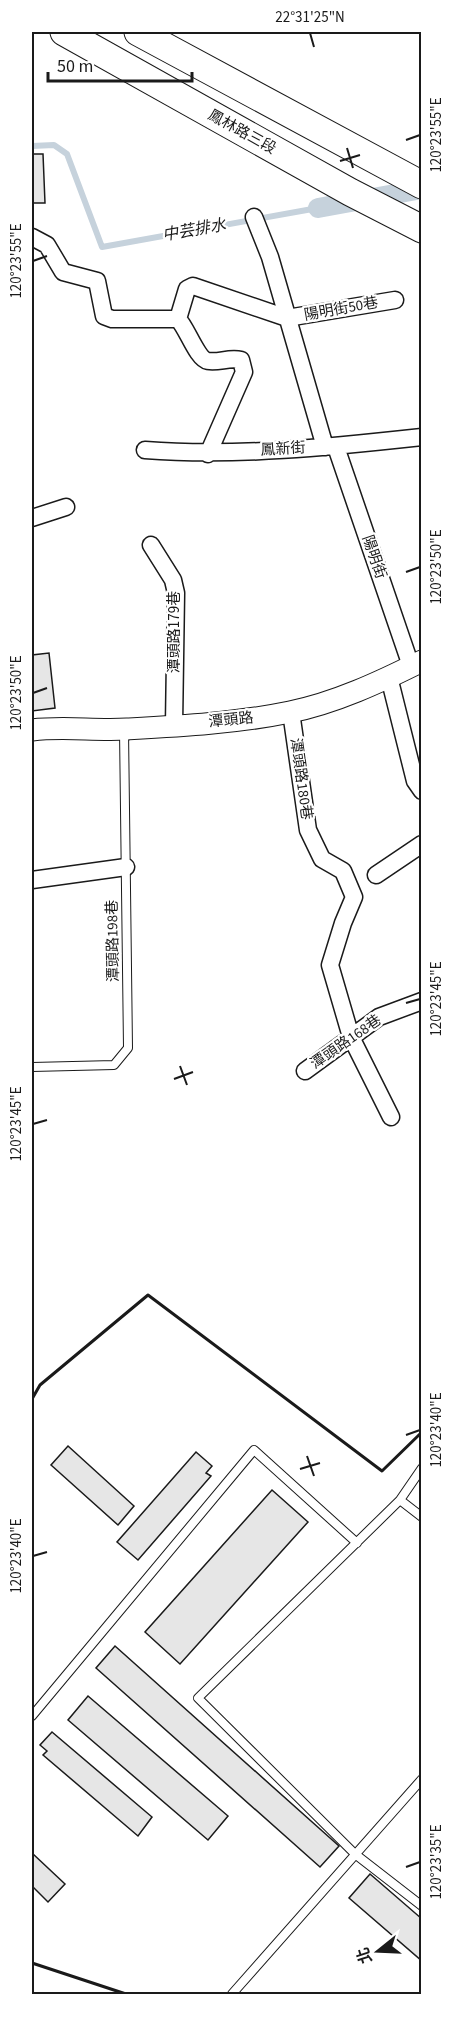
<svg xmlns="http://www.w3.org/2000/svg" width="453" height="2026" viewBox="0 0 453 2026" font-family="'Source Sans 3','Noto Sans TC',sans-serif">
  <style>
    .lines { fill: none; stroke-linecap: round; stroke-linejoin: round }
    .stream { stroke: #c6d2dc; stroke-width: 6 }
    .canal { stroke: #c6d2dc; stroke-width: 20 }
    .building { fill: #e6e6e6; stroke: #1a1a1a; stroke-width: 1.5 }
    .service-casing { stroke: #1a1a1a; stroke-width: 10 }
    .minor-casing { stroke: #1a1a1a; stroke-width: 19 }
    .tertiary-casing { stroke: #1a1a1a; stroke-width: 23 }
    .primary-casing { stroke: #1a1a1a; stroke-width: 29 }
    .service { stroke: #fff; stroke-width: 8 }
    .minor { stroke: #fff; stroke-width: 16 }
    .tertiary { stroke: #fff; stroke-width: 21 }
    .primary { stroke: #fff; stroke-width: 27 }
    .wall { stroke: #1a1a1a; stroke-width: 3 }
    .ticks { fill: none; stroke: #1a1a1a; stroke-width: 2 }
    .labels { text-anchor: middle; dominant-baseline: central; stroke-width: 4.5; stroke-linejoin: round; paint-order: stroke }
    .street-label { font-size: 15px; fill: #1a1a1a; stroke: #fff }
    .water-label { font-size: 16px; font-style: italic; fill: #1a1a1a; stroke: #fff }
    .neatline { fill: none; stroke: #1a1a1a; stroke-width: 2 }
    .ticks-label { font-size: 15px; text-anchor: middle; fill: #1a1a1a }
  </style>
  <rect width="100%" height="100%" fill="#fff"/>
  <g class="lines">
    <!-- stream -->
    <path class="stream" d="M32,146L54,145L67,154L102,247L318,208"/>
    <!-- canal -->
    <path class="canal" d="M318,208L422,189"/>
  </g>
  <!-- building -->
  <path class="building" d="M32,154H43L45,203H33Z
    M49,653L55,708L32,711V655Z
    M68,1446L134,1506L118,1525L51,1465Z
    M196,1452L212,1466L206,1473L211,1476L138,1560L117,1542Z
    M272,1490L308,1522L180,1664L145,1632Z
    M115,1646L339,1846L320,1867L96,1668Z
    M88,1696L228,1816L208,1840L68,1720Z
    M52,1732L152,1817L138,1836L43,1755L47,1751L40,1745Z
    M32,1853L65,1884L48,1902L32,1886Z
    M370,1874L422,1919V1961L349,1898Z"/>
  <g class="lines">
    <defs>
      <path id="service" d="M32,1067L114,1065L128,1048L124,730
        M400,1500L422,1468
        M422,1517L400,1500L198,1698L355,1854L422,1906
        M32,1716L254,1450L357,1543
        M232,1994L422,1779"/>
      <path id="minor" d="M254,217L270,257L325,447
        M32,237L47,245L63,272L97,281L104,316L112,319H178C187,328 197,359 208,361C219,363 229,357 241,360L244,372L208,454
        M178,319L187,289L193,286L287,318L395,300
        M336,447L411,666
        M145,450C237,457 330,447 422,437
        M32,518L66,507
        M151,545L173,580L176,593L174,725
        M389,677L415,781L422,791
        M291,712L308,830L322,859L343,871L354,897L343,923L330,965L351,1037L391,1117
        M376,875L422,844
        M32,880L126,867
        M305,1071L379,1017L422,1001"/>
      <path id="tertiary" d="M32,730C64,726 95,731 127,729C181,726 237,723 290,712C335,703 380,682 422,661"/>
      <path id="primary" d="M64,32L350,192L422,229
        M138,32L422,185"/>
    </defs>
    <!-- service casing -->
    <use href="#service" class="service-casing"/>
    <!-- minor casing -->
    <use href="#minor" class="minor-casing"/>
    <!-- tertiary casing -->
    <use href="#tertiary" class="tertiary-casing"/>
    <!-- primary casing -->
    <use href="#primary" class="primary-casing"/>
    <!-- service -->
    <use href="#service" class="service"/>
    <!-- minor -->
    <use href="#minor" class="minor"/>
    <!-- tertiary -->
    <use href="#tertiary" class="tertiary"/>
    <!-- primary -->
    <use href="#primary" class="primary"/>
    <!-- wall -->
    <path class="wall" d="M32,1399L40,1385L148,1295L382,1471L422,1432
      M32,1963L126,1994"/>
  </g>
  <!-- ticks -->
  <path class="ticks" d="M310,33L314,47M406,140L420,135M347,148L353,168M340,161L360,155M33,261L47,256M406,572L420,567M33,693L47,688M406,1003L420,999M180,1066L187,1085M174,1079L193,1072M33,1124L47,1120M406,1435L420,1430M307,1456L314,1476M300,1469L320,1463M33,1556L47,1552M406,1867L420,1862"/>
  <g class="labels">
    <!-- street labels -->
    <g class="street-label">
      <text transform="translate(242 132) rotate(29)">鳳林路三段</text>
      <text transform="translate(341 309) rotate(-10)">陽明街50巷</text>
      <text transform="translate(283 449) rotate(-3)">鳳新街</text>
      <text transform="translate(374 557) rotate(71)">陽明街</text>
      <text transform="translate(174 632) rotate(-90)">潭頭路179巷</text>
      <text transform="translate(231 720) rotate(-6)">潭頭路</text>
      <text transform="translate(301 779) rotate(82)">潭頭路180巷</text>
      <text transform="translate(113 941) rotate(-91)">潭頭路198巷</text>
      <text transform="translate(346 1042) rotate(-35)">潭頭路168巷</text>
    </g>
    <!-- water labels -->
    <g class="water-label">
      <text transform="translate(194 230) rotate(-10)">中芸排水</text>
    </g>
  </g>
  <!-- border -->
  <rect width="453" height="2026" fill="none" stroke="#ffffff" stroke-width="66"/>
  <!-- north arrow -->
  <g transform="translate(378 1951) rotate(252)" stroke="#ffffff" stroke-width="4.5" paint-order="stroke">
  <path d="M0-4.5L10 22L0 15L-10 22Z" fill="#1a1a1a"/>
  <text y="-9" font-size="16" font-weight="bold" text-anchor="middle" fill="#1a1a1a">北</text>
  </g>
  <!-- scale -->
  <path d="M48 72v9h144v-9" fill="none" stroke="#1a1a1a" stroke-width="3"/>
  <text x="57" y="72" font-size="18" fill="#1a1a1a" stroke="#ffffff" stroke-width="4.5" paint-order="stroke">50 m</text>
  <rect x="33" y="33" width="387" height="1960" class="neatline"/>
  <g class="ticks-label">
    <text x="310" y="22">22°31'25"N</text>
    <text transform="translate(436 135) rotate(-90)" y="5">120°23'55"E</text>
    <text transform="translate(16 261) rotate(-90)" y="5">120°23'55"E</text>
    <text transform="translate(436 567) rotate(-90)" y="5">120°23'50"E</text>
    <text transform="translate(16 693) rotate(-90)" y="5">120°23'50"E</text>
    <text transform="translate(436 999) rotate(-90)" y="5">120°23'45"E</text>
    <text transform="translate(16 1124) rotate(-90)" y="5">120°23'45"E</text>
    <text transform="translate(436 1430) rotate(-90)" y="5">120°23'40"E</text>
    <text transform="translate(16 1556) rotate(-90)" y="5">120°23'40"E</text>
    <text transform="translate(436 1862) rotate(-90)" y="5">120°23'35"E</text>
  </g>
</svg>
